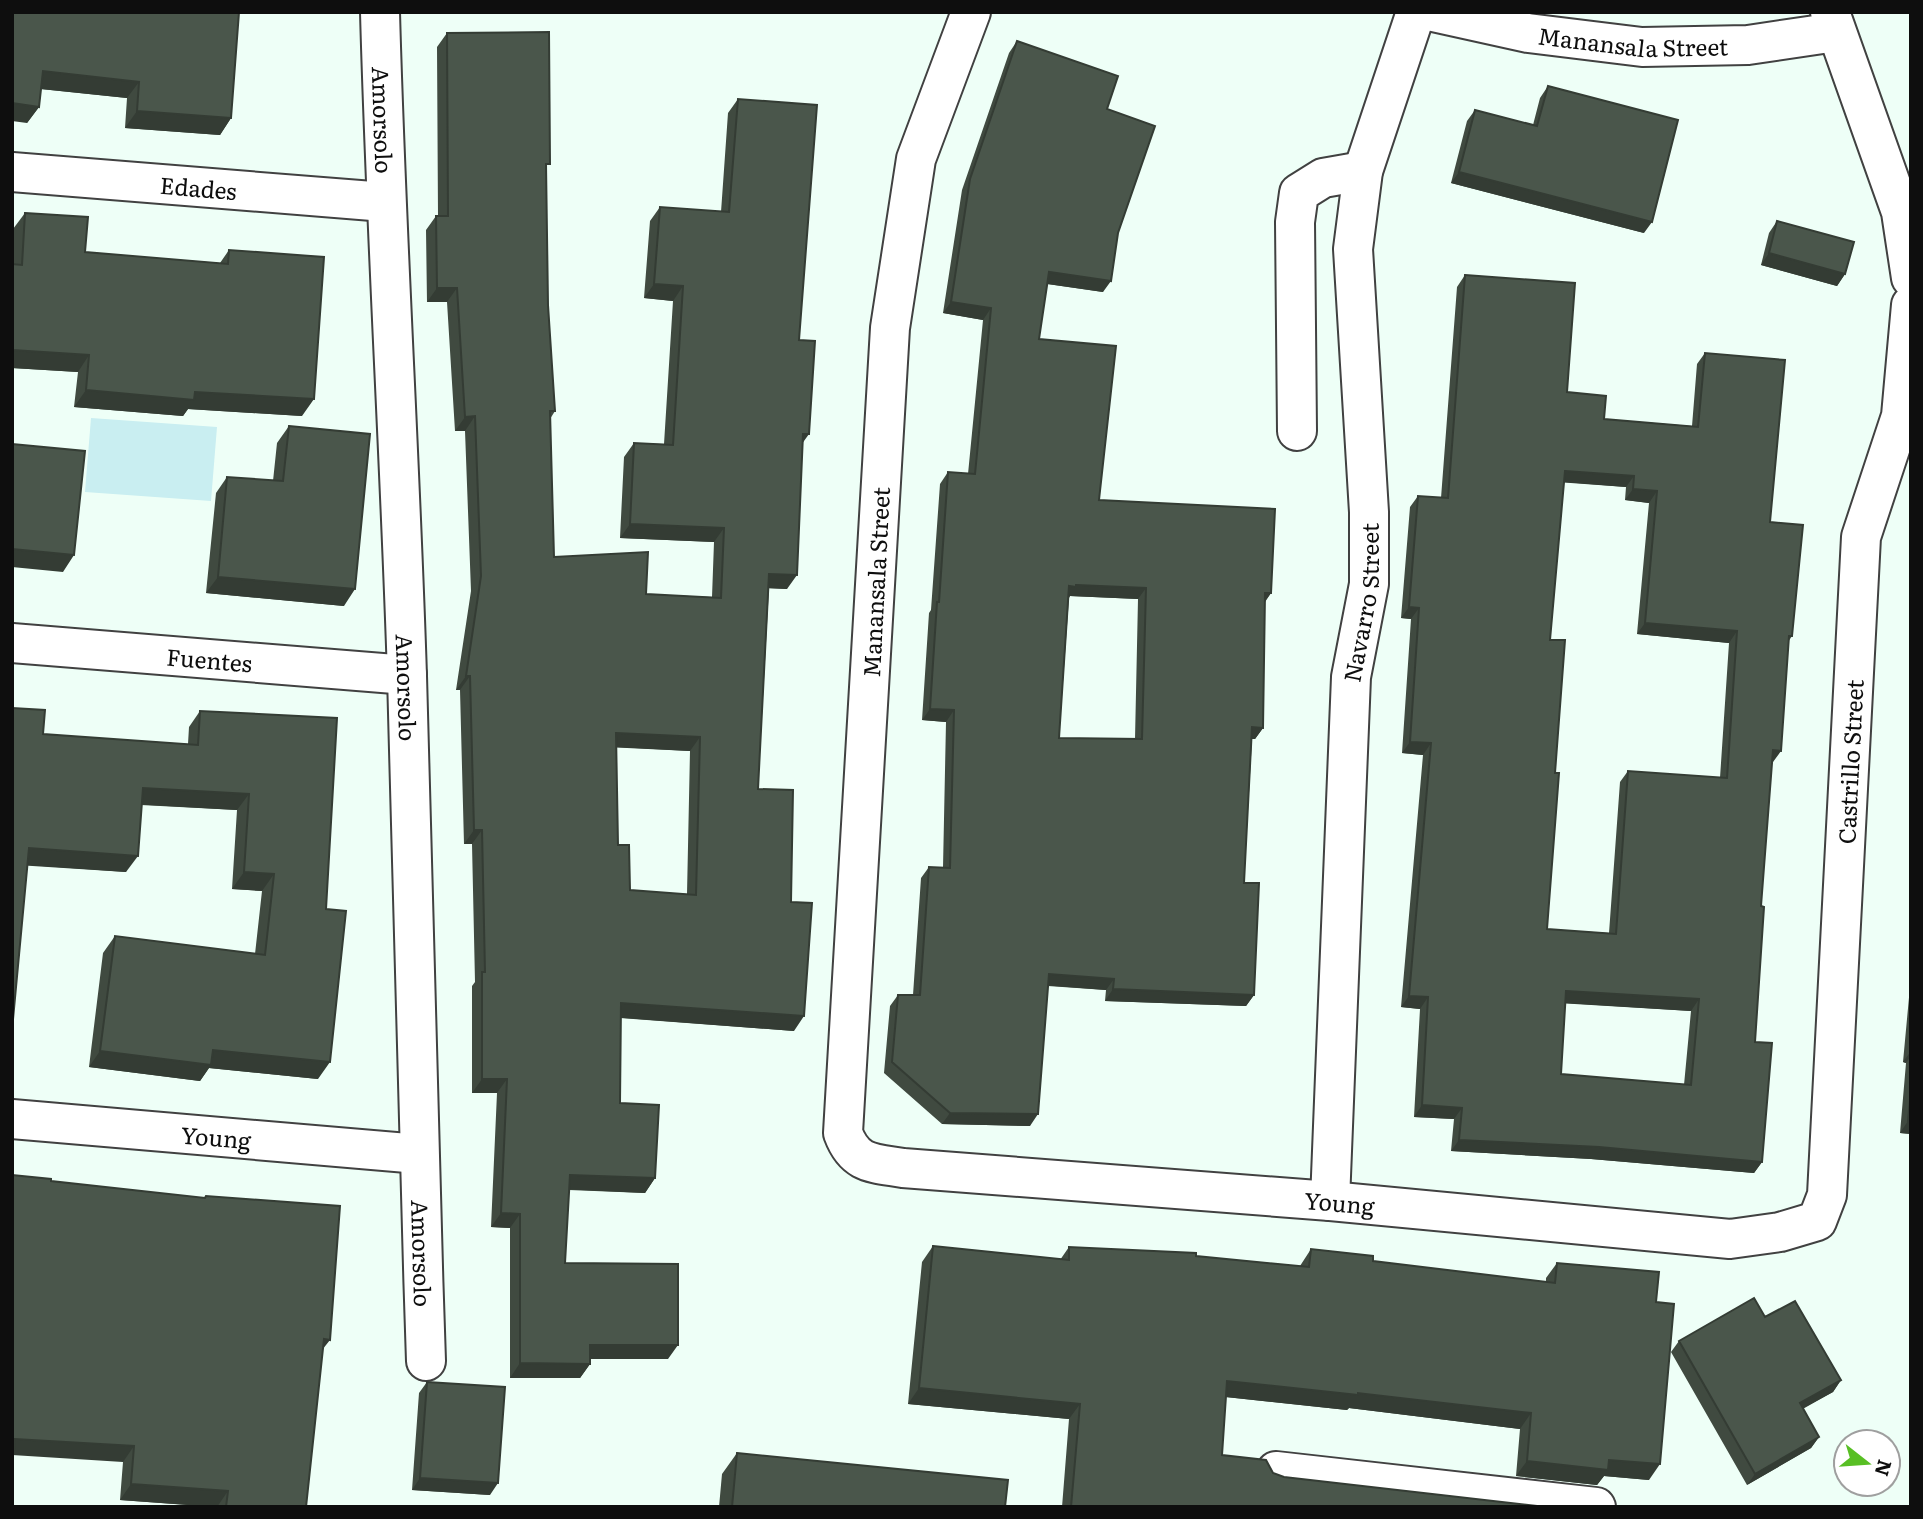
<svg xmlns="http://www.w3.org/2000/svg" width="1923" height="1519" viewBox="0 0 1923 1519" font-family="Literata,serif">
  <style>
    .pitch { fill: #c9eef1 }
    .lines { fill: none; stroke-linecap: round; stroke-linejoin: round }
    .minor-casing { stroke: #414141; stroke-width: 42 }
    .minor { stroke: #fff; stroke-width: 38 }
    .wall { fill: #404a40; fill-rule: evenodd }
    .shaded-wall { fill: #343c34 }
    .building { fill: #4a564b; stroke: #343c34; stroke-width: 2; fill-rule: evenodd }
    .labels { text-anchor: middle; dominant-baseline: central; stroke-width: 7; stroke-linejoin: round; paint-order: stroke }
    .street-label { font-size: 23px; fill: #0e0e0e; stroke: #fff }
  </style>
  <rect width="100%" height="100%" fill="#eefff7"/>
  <!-- pitch -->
  <path class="pitch" d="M91,418L217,427L211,501L85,492Z"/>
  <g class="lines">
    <defs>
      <g id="minor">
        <path id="s1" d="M380,12C386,234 400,455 407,676C415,905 418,1133 426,1361"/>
        <path id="s2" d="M971,12L916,159L890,328L843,1133C855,1165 873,1163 903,1168L1330,1201L1730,1239L1780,1232L1817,1221L1827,1195L1861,537L1901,416L1911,305"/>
        <path id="s3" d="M1433,12L1528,33L1642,47L1748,45L1836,32"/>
        <path d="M1830,12L1901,212L1911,278"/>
        <path id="s4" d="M12,172L385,202"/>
        <path d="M1297,431L1295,222L1299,193L1323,178L1363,171"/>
        <path id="s5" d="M12,643L407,675"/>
        <path id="s6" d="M12,1119L419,1154"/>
        <path id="s7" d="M1330,1201L1351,677L1369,584V512L1353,249L1363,171L1416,12"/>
        <path d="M1276,1471L1596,1507"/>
      </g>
    </defs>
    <!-- minor casing -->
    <use href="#minor" class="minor-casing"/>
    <!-- minor -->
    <use href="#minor" class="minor"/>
  </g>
  <!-- wall -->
  <path class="wall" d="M12,12L231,118L220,135L125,128L127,98L41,89L39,107L27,123Z
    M447,33L546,170L548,305L555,411L550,419L554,557L646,594L712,597L714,542L620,538L624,457L634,443L664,444L673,301L644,298L650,221L660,207L721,212L728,113L738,99L799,340L803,443L787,589L769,588L758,789L791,902L794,1031L620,1018V1103L655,1178L645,1193L569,1190L565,1263L668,1359H590V1364L580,1378H510V1228L491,1227L497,1093H472V986L475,982L472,844H464L460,690H456L471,591L465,431H455L447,302H427L426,230L436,216H438L437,47ZM616,747L690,751L687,894L630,890L618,845Z
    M1017,41L1107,109L1118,233L1103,292L1047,284L1039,339L1099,500L1271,593L1265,601L1263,728L1255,739H1252L1244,883L1254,995L1246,1006L1105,1001L1106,990L1048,986L1030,1126L942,1124L884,1073L890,1006L898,995H913L921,878L929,867L943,868L946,722L922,720L929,613L931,610L940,484L948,472L968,474L983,320L943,313L962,190L1009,53ZM1070,596L1138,599L1135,739L1059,738L1069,598Z
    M1548,86L1644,233L1451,183L1467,121L1475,110L1533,125L1540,98Z
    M25,213L85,252L220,263L229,250L302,416L188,409L183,416L74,407L78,372L12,368L13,229Z
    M1777,221L1845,274L1837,286L1761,265L1769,233Z
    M1465,275L1567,392L1604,419L1692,426L1697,364L1705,353L1770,522L1792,636L1788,642L1772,762L1761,906L1755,1042L1762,1162L1754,1173L1591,1159L1451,1151L1454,1119L1414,1117L1420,1009L1401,1007L1423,755L1402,753L1411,619L1401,618L1410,507L1418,496L1441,498L1457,287ZM1564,482L1626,487L1625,500L1649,503L1637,634L1729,643L1720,778L1628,771L1620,782L1609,933L1547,929L1555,773L1550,640ZM1565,1003L1691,1011L1684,1085L1561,1074Z
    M289,426L344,606L206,593L216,493L227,477L273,481L277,443Z
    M12,708L43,734L188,744L189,727L200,711L326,909L318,1079L209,1068L200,1081L89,1067L103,953L115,936L255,954L262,891L232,889L237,810L141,805L126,872L28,865Z
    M1911,976V1134L1900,1133L1906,1063L1903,1062Z
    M51,1181L204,1198L206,1196L323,1349L306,1507H214L120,1500L123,1462Z
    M933,1246L1060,1260L1069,1247L1196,1256L1300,1266L1311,1249L1373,1261L1546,1282V1278L1557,1263L1656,1302L1649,1480L1604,1476L1597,1485L1516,1476L1520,1429L1349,1408L1347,1410L1226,1397L1222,1455L1284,1477L1546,1507H1062L1069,1419L908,1404L922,1262Z
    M1765,1317L1841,1380L1833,1392L1803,1408L1819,1437L1811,1448L1747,1485L1671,1352L1679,1341Z
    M427,1382L490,1495L412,1490L419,1393Z
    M737,1453L1005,1507H719L722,1474Z"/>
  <!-- shaded-wall -->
  <path class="shaded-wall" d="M43,71L139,82L127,98L31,88Z
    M12,103L39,107L27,123L12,121Z
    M137,111L231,118L220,135L125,128Z
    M1459,172L1652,222L1644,233L1451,183Z
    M1769,253L1845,274L1837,286L1761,265Z
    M1049,272L1111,281L1103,292L1041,283Z
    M654,284L683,286L673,301L644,298Z
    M437,288H457L447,302H427Z
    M951,302L991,308L983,320L943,313Z
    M12,350L89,355L78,372L12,368Z
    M86,390L195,392L314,399L302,416L188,409L183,416L74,407Z
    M475,416L465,431H455L465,417Z
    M803,434H809L799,448Z
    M1565,471L1634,476L1626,487L1557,482Z
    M1633,489L1657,491L1649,503L1625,500Z
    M630,524L724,528L714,542L620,538Z
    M12,549L74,555L63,572L12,567Z
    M769,574L797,575L787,589L759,588Z
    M218,577L355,589L344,606L206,593Z
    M1076,585L1146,588L1138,599L1070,596L1068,598L1069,586Z
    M1265,593H1271L1263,605Z
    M1409,607L1419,608L1411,619L1401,618Z
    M1645,623L1737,631L1729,643L1637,634Z
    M466,676H470L460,690H456Z
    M930,709L954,710L946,722L922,720Z
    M1252,727L1263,728L1255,739H1244Z
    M616,733L700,737L690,751L606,747Z
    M1410,742L1431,743L1423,755L1402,753Z
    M1773,750L1781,751L1773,762L1765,761Z
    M143,788L249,794L237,810L131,804Z
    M474,830H482L472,844H464Z
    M29,848L138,856L126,872L17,865Z
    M244,872L274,874L262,891L232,889Z
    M1049,974L1114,979L1106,990L1041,985Z
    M1113,989L1254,995L1246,1006L1105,1001Z
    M1566,991L1699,999L1691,1011L1558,1003Z
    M1409,996L1428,997L1420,1009L1401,1007Z
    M621,1003L804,1016L794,1031L611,1017Z
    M213,1050L330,1062L318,1079L209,1068L200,1081L89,1067L100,1051Z
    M1911,1051V1056L1906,1063L1903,1062Z
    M482,1079H507L497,1093H472Z
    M1422,1105L1462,1108L1454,1119L1414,1117Z
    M950,1113L1038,1114L1030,1126L942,1124Z
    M1908,1121H1911V1134L1900,1133Z
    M1459,1140L1599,1147L1762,1162L1754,1173L1591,1159L1451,1151Z
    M570,1175L655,1178L645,1193L560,1189Z
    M501,1213L520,1214L510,1228L491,1227Z
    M324,1339L330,1340L318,1355Z
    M590,1345H678L668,1359H580Z
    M520,1363L590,1364L580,1378H510Z
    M1841,1380L1833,1392L1792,1415L1800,1403Z
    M1227,1381L1358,1393L1531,1413L1520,1429L1349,1408L1347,1410L1216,1396Z
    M919,1388L1080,1404L1069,1419L908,1404Z
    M1819,1437L1811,1448L1747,1485L1755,1474Z
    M15,1439L134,1446L123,1462L12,1455V1443Z
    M1609,1460L1660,1464L1649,1480L1604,1476L1597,1485L1516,1476L1527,1461Z
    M420,1478L498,1483L490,1495L412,1490Z
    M131,1484L228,1491L217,1507L120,1500Z"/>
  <!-- building -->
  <path class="building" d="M12,12H239L231,118L137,111L139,82L43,71L39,107L12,103Z
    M549,32L550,164H546L548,305L555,411H550L554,557L648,552L646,594L721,598L724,528L630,524L634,443L673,445L683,286L654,284L660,207L729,212L738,99L817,105L799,340L815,341L809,434H803L797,575L769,574L758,789L793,790L791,902L812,903L804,1016L621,1003L620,1103L659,1105L655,1178L570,1175L565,1263L678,1264V1345H590V1364L520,1363V1214L501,1213L507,1079H482V972H485L482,830H474L470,676H466L481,576L475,416L465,417L457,288H437L436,216H448L447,33ZM616,733L700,737L696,895L630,890L629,845H618Z
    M1017,41L1118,76L1107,109L1155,126L1118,233L1111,281L1049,272L1039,339L1116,346L1099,500L1275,509L1271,593H1265L1263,728L1252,727L1244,883H1259L1254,995L1113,989L1114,979L1049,974L1038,1114L950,1113L892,1062L898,995H920L929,867L950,868L954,710L930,709L937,602H939L948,472L975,474L991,308L951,302L970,179ZM1076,585L1146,588L1142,739L1059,738L1069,586L1076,587Z
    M1548,86L1678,120L1652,222L1459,172L1475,110L1537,126Z
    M25,213L88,217L85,252L228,264L229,250L324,257L314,399L195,392L194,400L86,390L89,355L12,350V264L22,265Z
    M1777,221L1854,242L1845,274L1769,253Z
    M1465,275L1575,283L1567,392L1606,396L1604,419L1698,427L1705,353L1785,360L1770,522L1803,525L1792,636H1789L1781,751L1773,750L1761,906L1764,907L1755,1042L1772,1043L1762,1162L1599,1147L1459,1140L1462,1108L1422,1105L1428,997L1409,996L1431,743L1410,742L1419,608L1409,607L1418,496L1448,498ZM1565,471L1634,476L1633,489L1657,491L1645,623L1737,631L1727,778L1628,771L1616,934L1547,929L1559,773H1555L1565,640H1550ZM1566,991L1699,999L1691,1085L1561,1074Z
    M289,426L370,434L355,589L218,577L227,477L283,481Z
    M12,444L85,451L74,555L12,549Z
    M12,708L45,710L43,734L198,745L200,711L337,718L326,909L346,911L330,1062L213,1050L211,1065L100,1051L115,936L265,955L274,874L244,872L249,794L143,788L138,856L29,848L12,1030Z
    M1911,1089V1121H1908Z
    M12,1175L51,1179V1181L205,1198L206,1196L340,1206L330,1340L324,1339L306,1507H226L228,1491L131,1484L134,1446L15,1439L14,1450H12Z
    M933,1246L1069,1260V1247L1196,1253V1256L1309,1267L1311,1249L1373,1256V1261L1555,1283L1557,1263L1659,1272L1656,1302L1674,1304L1660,1464L1609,1460L1608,1470L1527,1461L1531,1413L1358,1393V1395L1227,1381L1222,1455L1266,1460L1273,1473L1284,1477L1546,1507H1071L1080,1404L919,1388Z
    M1754,1298L1765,1317L1795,1301L1841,1380L1800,1403L1819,1437L1755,1474L1679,1341Z
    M427,1382L505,1387L498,1483L420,1478Z
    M737,1453L1008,1480L1005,1507H732Z"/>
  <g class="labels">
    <!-- street labels -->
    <g class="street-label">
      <text stroke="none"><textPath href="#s3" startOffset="203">Manansala Street</textPath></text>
      <text stroke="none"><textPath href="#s1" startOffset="108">Amorsolo</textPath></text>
      <text stroke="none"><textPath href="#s4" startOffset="187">Edades</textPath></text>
      <text transform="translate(875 582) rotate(-87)">Manansala Street</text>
      <text stroke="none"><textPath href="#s7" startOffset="600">Navarro Street</textPath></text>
      <text stroke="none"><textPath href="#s5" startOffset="198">Fuentes</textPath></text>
      <text stroke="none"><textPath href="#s1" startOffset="676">Amorsolo</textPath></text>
      <text stroke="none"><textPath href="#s2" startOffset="2590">Castrillo Street</textPath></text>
      <text stroke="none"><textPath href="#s6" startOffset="205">Young</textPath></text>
      <text stroke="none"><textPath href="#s2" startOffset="1647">Young</textPath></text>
      <text stroke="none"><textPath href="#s1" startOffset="1242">Amorsolo</textPath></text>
    </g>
  </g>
  <!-- border -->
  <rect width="1923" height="1519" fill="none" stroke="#0e0e0e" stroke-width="28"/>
  <!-- north arrow -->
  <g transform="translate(1867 1463) rotate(107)"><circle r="33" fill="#ffffff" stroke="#9f9f9f" stroke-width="2"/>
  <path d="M0-5L12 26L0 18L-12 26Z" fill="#58bf24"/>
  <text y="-10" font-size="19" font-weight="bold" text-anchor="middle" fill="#0e0e0e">N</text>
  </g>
</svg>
